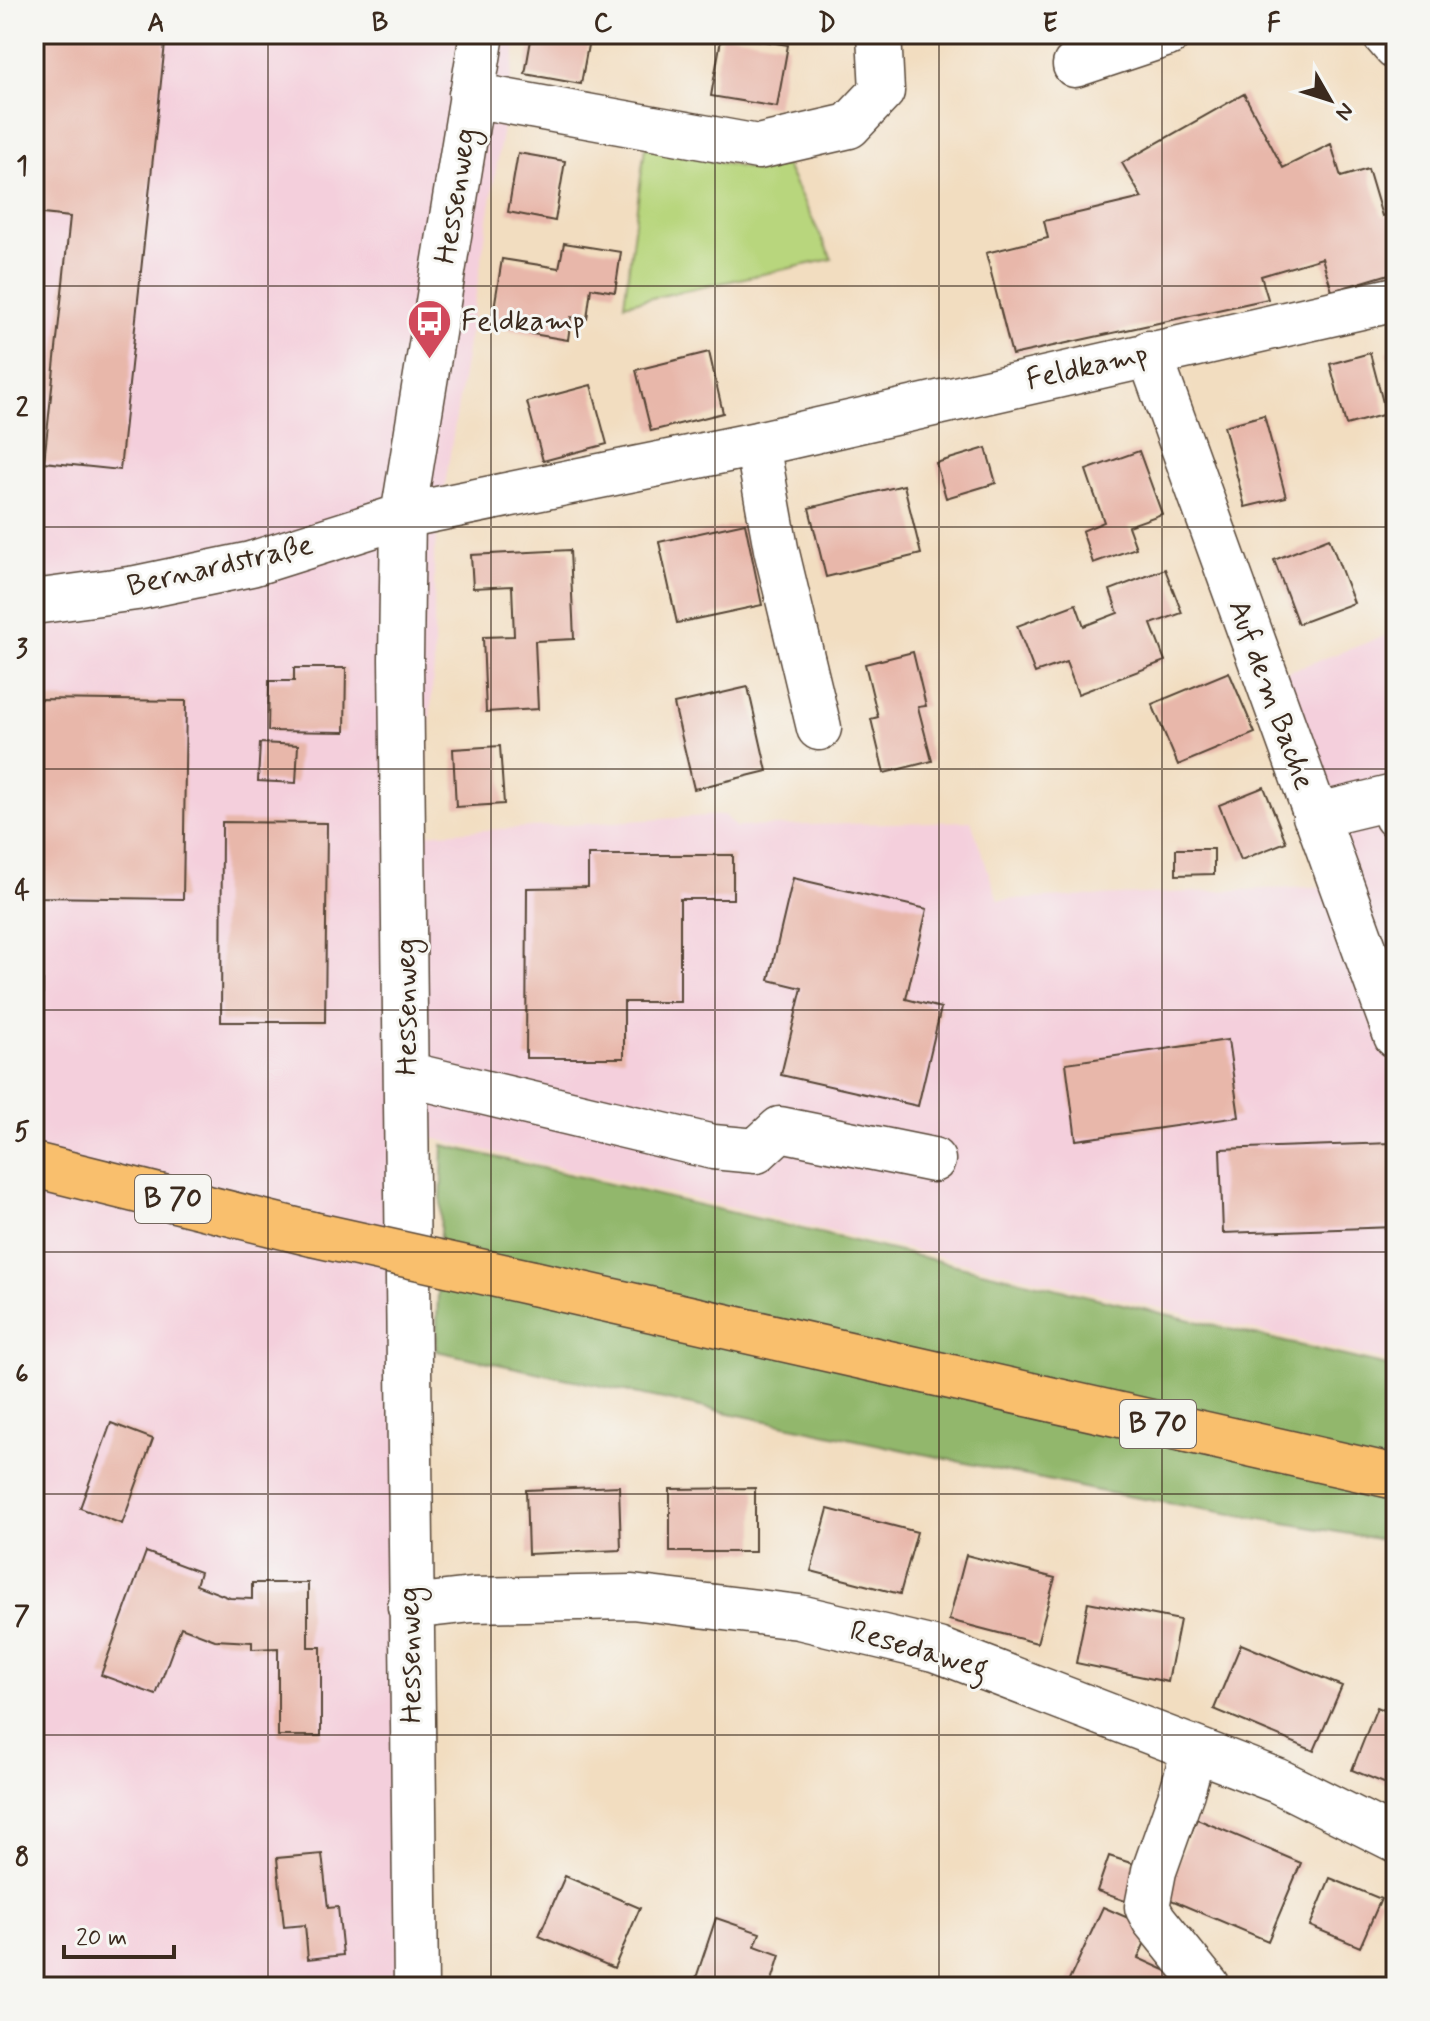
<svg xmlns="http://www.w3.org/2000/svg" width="1430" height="2021" viewBox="0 0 1430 2021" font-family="Mynerve,sans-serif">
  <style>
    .built { fill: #f4cfdc }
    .green { fill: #b8d67d; stroke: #7a804e; stroke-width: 2 }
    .forest { fill: #92b76c; stroke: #667045; stroke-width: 2 }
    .building { fill: #e8b7aa }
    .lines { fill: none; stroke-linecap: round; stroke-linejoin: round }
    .minor-casing { stroke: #564536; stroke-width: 47 }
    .major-casing { stroke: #564536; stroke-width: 47 }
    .minor { stroke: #fff; stroke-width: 44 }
    .major { stroke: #f9bf6d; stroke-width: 44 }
    .major-bridge-casing { stroke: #564536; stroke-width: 47; stroke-linecap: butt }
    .major-bridge { stroke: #f9bf6d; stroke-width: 44 }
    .grid { fill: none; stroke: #3b2a1e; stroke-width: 2; stroke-opacity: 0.55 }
    .labels { text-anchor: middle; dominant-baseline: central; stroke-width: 6; stroke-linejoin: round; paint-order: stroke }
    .shield { fill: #f6f6f2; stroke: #73675e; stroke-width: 2 }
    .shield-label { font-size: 28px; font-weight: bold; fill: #3b2a1e }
    .street-label { font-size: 30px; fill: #3b2a1e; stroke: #f6f6f2 }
    .poi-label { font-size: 30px; fill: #3b2a1e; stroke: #f6f6f2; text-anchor: start }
    .neatline { fill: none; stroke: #3b2a1e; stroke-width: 3 }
    .grid-label { font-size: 26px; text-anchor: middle; font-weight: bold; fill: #3b2a1e }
  </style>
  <rect width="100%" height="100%" fill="#f6f6f2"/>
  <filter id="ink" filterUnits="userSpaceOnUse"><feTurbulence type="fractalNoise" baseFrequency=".0125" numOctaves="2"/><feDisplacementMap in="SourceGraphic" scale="16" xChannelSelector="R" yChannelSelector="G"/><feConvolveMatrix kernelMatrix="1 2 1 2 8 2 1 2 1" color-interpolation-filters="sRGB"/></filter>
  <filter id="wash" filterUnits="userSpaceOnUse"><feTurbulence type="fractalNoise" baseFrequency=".006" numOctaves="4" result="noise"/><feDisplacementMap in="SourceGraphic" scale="32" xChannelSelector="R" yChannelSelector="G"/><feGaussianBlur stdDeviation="1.8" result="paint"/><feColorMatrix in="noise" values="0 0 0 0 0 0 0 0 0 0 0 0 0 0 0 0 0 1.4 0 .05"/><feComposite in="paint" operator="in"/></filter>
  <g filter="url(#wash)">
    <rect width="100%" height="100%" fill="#f2ddc0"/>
    <!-- built -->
    <path class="built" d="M34,34H518L434,553V665L422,834L725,815L735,827L971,821L998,900L1336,886L1262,681L1396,632V1363L432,1138L421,1360L428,1987H34Z"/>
    <!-- green -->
    <path class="green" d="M645,147L760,171L785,164L832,259L624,304Z"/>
    <!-- forest -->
    <path class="forest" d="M443,1145L1396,1368V1542L1103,1492L436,1351Z"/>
    <g id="blocks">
      <!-- building -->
      <path class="building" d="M34,34H166L120,470L44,462L70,217L34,213Z
        M532,34H590L581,84L525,74Z
        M722,34L788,45L777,107L711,96Z
        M1244,94L1283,168L1331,144L1341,177L1368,169L1382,216L1396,212V272L1332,291L1322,258L1261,276L1268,299L1012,355L986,253L1048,238L1044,221L1142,198L1122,163Z
        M518,153L565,161L555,221L508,212Z
        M564,243L621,252L615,292L591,288L587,319L571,317L568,340L491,327L502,259L559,268Z
        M1396,350V382L1395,383L1387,352Z
        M709,352L723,413L651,431L636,370Z
        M1370,353L1386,414L1346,425L1330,364Z
        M591,385L607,444L543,461L527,402Z
        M1264,415L1286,497L1245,507L1224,426Z
        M986,448L996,483L946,498L936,463Z
        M1139,451L1162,514L1128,526L1136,548L1093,563L1082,531L1104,522L1086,470Z
        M904,485L921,554L826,577L809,508Z
        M745,523L762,605L677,623L659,542Z
        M1329,538L1354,603L1298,624L1274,560Z
        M570,550L574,639L535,641L538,709L486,712L483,637L514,636L512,586L473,588L471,555Z
        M1165,569L1182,613L1151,624L1165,661L1078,694L1066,662L1035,673L1017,626L1076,604L1084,626L1118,613L1110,590Z
        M913,652L926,706L918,707L932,761L884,773L871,719L878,717L865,664Z
        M294,668H346L345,732L268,731L269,681H294Z
        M1229,672L1255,733L1178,765L1152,704Z
        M748,687L767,771L694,789L674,704Z
        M39,699L186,701L183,899L36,897Z
        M260,743L298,745L296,783L258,781Z
        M500,746L504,804L456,807L453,749Z
        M1264,787L1286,842L1241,860L1219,805Z
        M222,822L327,823L325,1022H221Z
        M1176,849H1214V874L1176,875Z
        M588,855H733V899H680V1002H624V1058H526L527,888L588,887Z
        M793,878L927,909L906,999L941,1008L918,1106L781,1075L802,988L769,980Z
        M34,981H43L42,1022H34Z
        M1228,1040L1239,1117L1076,1140L1066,1063Z
        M1392,1143L1394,1227L1223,1233L1220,1149Z
        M111,1423L153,1439L122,1524L80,1508Z
        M619,1486L621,1550L528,1554L526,1490Z
        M755,1488V1552H670V1489Z
        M828,1509L917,1532L900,1594L811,1571Z
        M146,1552L200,1572L196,1585L230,1598L252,1599V1583H308V1647H321V1736H278V1648L252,1649V1642L215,1640L181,1627L156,1695L101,1675Z
        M966,1555L1055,1578L1037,1643L949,1620Z
        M1088,1602L1180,1620L1168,1682L1076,1663Z
        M1241,1644L1342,1686L1314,1751L1214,1709Z
        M1377,1707L1396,1715V1788L1352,1770Z
        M1197,1819L1301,1863L1268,1941L1164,1897Z
        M322,1854L328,1908L338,1907L343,1955L308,1959L305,1925L284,1927L277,1858Z
        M1109,1856L1140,1866L1128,1902L1097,1891Z
        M565,1876L640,1908L614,1968L539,1936Z
        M1330,1878L1381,1899L1360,1947L1310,1926Z
        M1103,1907L1151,1928L1138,1958L1202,1987H1066Z
        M716,1918L760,1933L755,1946L780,1955L770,1987H693Z"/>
    </g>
  </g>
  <g filter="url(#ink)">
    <use href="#blocks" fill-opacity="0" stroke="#564536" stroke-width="2"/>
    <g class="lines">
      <defs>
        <path id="minor" d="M1384,34L1396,48
          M1075,65L1168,34
          M471,95L758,147L849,126L882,91L879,34
          M1149,353L1396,1036
          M757,444L776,549L819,728
          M34,602L136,588L251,564L403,516L757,444L1396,299
          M1315,816L1390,798L1396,816
          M406,1074L713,1147L756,1151L780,1129L933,1160
          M410,1607L472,1600L632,1597L799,1617L938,1650L1278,1781L1396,1840
          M1194,1749L1182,1792L1154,1871L1147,1907L1154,1920L1208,1987
          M416,1987L401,659L403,516L482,34"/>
        <path id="major" d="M34,1165L312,1234
          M533,1283L1396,1477"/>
      </defs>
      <!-- minor casing -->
      <use href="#minor" class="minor-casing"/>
      <!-- major casing -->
      <use href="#major" class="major-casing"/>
      <!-- minor -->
      <use href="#minor" class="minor"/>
      <!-- major -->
      <use href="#major" class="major"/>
      <defs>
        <path id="major-bridge" d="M312,1234L533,1283"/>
      </defs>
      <!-- major-bridge casing -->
      <use href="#major-bridge" class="major-bridge-casing"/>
      <!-- major-bridge -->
      <use href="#major-bridge" class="major-bridge"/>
    </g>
  </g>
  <!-- grid -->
  <path class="grid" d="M268,34V1987M491,34V1987M715,34V1987M939,34V1987M1162,34V1987M34,286H1396M34,527H1396M34,769H1396M34,1010H1396M34,1252H1396M34,1494H1396M34,1735H1396"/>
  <!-- icons -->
  <defs>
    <symbol id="bus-pin" viewBox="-11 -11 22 30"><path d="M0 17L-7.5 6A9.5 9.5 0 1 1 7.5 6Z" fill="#d1495b" stroke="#f6f6f2"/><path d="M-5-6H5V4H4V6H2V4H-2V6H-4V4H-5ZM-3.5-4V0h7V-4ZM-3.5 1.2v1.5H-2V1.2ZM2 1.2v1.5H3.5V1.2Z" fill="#fff"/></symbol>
  </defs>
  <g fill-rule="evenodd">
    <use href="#bus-pin" x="404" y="296" width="51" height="69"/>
  </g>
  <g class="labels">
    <!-- shield labels -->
    <g class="shield">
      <rect x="135" y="1175" width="76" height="48" rx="6"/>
      <rect x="1120" y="1400" width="76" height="48" rx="6"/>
    </g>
    <g class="shield-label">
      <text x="173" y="1199">B 70</text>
      <text x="1158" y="1424">B 70</text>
    </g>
    <!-- street labels -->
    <g class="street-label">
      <text transform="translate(456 196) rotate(-81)">Hessenweg</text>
      <text transform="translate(1087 367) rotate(-13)">Feldkamp</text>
      <text transform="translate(220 566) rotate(-13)">Bernardstraße</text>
      <text transform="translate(1271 695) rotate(70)">Auf dem Bache</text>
      <text transform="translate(406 1007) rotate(-90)">Hessenweg</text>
      <text transform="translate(919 1650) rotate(16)">Resedaweg</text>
      <text transform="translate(411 1655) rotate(-91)">Hessenweg</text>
    </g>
    <!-- poi labels -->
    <g class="poi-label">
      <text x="461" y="321">Feldkamp</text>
    </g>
  </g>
  <!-- margin -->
  <rect width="1430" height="2021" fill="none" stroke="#f6f6f2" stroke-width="88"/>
  <!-- north arrow -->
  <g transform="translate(1330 100) rotate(129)" stroke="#f6f6f2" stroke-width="6" paint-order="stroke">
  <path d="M0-6L14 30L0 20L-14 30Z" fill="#3b2a1e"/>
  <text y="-12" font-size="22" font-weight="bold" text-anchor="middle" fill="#3b2a1e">N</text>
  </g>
  <!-- scale -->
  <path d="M64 1945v12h110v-12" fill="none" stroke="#3b2a1e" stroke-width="4"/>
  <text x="76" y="1945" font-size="24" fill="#3b2a1e" stroke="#f6f6f2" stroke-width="6" paint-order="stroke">20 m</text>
  <rect x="44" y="44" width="1342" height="1933" class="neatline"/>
  <g class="grid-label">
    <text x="156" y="31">A</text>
    <text x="380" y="31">B</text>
    <text x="603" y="31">C</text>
    <text x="827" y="31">D</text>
    <text x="1050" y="31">E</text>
    <text x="1274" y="31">F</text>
    <text x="22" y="174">1</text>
    <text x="22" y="416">2</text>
    <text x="22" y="657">3</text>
    <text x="22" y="899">4</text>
    <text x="22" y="1140">5</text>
    <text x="22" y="1382">6</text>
    <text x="22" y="1624">7</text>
    <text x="22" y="1865">8</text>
  </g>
</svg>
